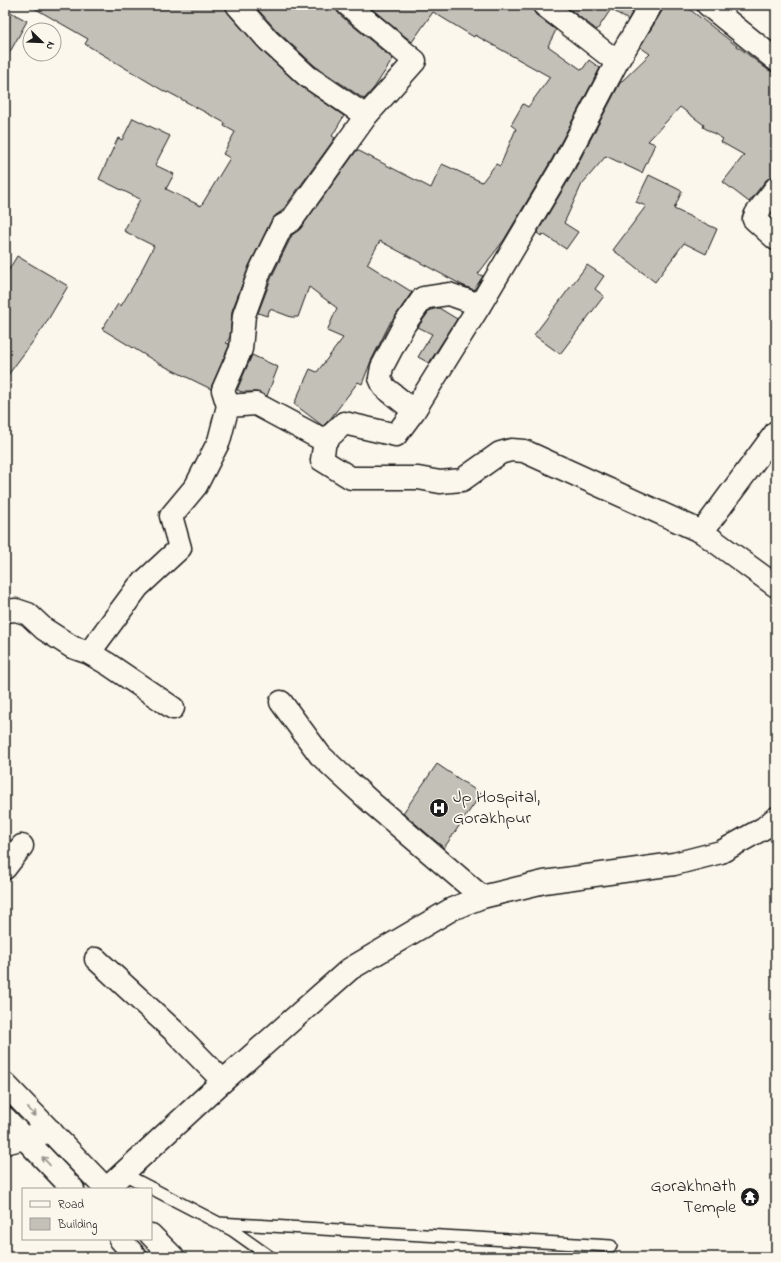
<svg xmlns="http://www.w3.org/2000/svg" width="781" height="1262" viewBox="0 0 781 1262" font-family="'Indie Flower',sans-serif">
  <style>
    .building { fill: #c3c0b8; stroke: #1c1c1c }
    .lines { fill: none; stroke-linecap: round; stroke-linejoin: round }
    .lane-casing { stroke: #1c1c1c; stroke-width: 14 }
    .street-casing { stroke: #1c1c1c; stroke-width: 25 }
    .secondary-casing { stroke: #1c1c1c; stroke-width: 25 }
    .primary-casing { stroke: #1c1c1c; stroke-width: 25 }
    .lane { stroke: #fbf7ec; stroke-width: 11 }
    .street { stroke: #fbf7ec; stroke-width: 22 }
    .secondary { stroke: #fbf7ec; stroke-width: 22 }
    .primary { stroke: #fbf7ec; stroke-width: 22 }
    .oneway { stroke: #97948e }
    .labels { text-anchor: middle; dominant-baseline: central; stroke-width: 3.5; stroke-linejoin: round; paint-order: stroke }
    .poi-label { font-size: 18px; fill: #1c1c1c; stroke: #fbf7ec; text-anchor: start }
  </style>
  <rect width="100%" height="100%" fill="#fbf7ec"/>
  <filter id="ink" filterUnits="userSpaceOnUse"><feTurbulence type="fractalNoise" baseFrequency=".025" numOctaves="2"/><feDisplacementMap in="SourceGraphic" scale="8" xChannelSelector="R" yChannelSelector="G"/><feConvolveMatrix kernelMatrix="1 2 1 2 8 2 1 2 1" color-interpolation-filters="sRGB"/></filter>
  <g filter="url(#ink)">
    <!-- building -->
    <path class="building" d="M29,5H225L228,13L260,49L299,85L344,116L332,136L335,138L282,211L276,215L271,221L249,266L232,311L230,337L226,343L229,344V346L212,385L211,389L158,363L102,329L118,304L121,306L142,271H141L154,246L124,231L140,199L99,179L118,138L122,140L133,118L170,136L155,165L174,174L166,189L201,206L230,158L223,154L235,132L224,126L225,123L168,92L167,93L85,44L88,39Z
      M254,5H336V10L340,15L393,59L374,88L364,99L315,66L277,31Z
      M367,5H532L533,10L536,15L556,30L548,46L582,70L589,60L600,68L552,159L504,240L478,274L483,276L474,290L462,285L380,241L367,264L412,292L392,321H391L371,361L362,384L358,382L331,418L323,426L294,404L310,369L317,372L343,338L327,331L337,308L309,287L298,317H291L270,309L267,316L258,313L272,276L292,235L301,228L357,150L431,188L442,164L482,182L496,164L500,166L516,129L511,125L523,104L528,107L550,77L475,35L474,37L433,12L412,42Z
      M564,5H636L628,20L611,9L597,30Z
      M663,5H684L768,70L776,72V172L773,176L766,180L749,202L723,182L744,155L721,142L723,139L703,127L704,125L680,107L648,141L655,144L642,173L606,156L582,184L564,223L578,232L566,249L543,234L541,236L537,233L574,171L620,83L650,54L640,47L662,11Z
      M5,9L27,21L5,61Z
      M649,175L682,191L674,209L717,229L706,254L684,243L655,282L613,250L646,206L636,202Z
      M17,256L68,286L43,328L5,379V276Z
      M587,265L604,276L595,289L604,296L560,354L534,335Z
      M439,308L457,319L429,363L418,357L432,334L418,327L430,310Z
      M252,355L278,367L267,396L256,392H242L237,390Z
      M437,764L481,794L444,848L403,813Z"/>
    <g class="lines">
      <defs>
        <path id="lane" d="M124,1174L232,1230L270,1257
          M218,1223L611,1246"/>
        <path id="street" d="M237,5L268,40L307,76L366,116
          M544,5L617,62
          M776,188L756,214L754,219L776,239
          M228,406L256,404L325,441L344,423L396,435L414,411L480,305L563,165L617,62L651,5
          M414,411L384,387L380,378L382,367L404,325L423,298L449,294L480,305
          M325,441L322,460L351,478H418L440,482L462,480L500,453L511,450L524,451L702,532L776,586
          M702,532L776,432
          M5,611L16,610L28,614L44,629L72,647L89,653L108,664L173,708
          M89,653L138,587L180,548L171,516L196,486L219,441L228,406L223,390L241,349L244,315L260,271L282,226L291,221L366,116L415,61L348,5
          M281,702L320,755L337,771L373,804L482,897
          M5,868L22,846
          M96,959L175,1032L223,1081"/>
        <path id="secondary" d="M708,5L776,60
          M5,1143L51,1131
          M106,1189L223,1081L350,969L452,909L482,897L544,882L674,864L721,852L764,828L776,818"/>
        <path id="primary" d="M5,1084L106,1189
          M5,1118L73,1189
          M151,1235L173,1257
          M120,1239L136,1257"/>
      </defs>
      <!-- lane casing -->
      <use href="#lane" class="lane-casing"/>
      <!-- street casing -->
      <use href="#street" class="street-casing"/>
      <!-- secondary casing -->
      <use href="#secondary" class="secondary-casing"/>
      <!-- primary casing -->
      <use href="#primary" class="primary-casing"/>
      <!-- lane -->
      <use href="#lane" class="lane"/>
      <!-- street -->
      <use href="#street" class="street"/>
      <!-- secondary -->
      <use href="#secondary" class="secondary"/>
      <!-- primary -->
      <use href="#primary" class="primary"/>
    </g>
    <!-- one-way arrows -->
    <defs><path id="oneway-shaft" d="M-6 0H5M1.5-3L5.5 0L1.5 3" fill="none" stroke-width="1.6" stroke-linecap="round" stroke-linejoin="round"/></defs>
    <g class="oneway">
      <use href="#oneway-shaft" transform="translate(32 1112) rotate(46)"/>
      <use href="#oneway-shaft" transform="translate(46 1161) rotate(-133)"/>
    </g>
  </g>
  <!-- icons -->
  <defs>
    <symbol id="hospital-disc" viewBox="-11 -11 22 22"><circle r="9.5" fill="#1c1c1c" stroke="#fbf7ec"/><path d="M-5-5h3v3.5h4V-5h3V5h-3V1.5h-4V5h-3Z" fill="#fff"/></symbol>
    <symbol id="temple-disc" viewBox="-11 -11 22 22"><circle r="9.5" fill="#1c1c1c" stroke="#fbf7ec"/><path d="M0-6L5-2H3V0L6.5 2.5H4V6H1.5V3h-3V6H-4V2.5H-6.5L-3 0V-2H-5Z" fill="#fff"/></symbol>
  </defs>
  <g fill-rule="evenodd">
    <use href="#hospital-disc" x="428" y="797" width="22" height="22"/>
    <use href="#temple-disc" x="739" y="1186" width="22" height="22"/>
  </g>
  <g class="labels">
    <!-- poi labels -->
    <g class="poi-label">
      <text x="453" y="798">Jp Hospital,<tspan x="453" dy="21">Gorakhpur</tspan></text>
      <text x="736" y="1187" text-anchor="end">Gorakhnath<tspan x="736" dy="21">Temple</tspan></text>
    </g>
  </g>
  <!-- margin -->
  <rect width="781" height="1262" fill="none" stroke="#fbf7ec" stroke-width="20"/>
  <rect x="10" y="10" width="761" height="1242" fill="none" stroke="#1c1c1c" stroke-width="1.5" filter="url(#ink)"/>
  <!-- legend -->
  <rect x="22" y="1188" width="130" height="52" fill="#fbf7ec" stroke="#a29f99"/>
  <rect x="30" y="1201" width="20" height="6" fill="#fbf7ec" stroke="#a29f99"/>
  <text x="58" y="1208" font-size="12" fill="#1c1c1c">Road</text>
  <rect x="30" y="1218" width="20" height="12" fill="#c3c0b8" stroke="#a29f99"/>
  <text x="58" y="1228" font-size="12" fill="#1c1c1c">Building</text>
  <!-- north arrow -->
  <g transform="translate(42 42) rotate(113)"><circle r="19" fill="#fbf7ec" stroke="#a29f99"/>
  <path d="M0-3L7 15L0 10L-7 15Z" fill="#1c1c1c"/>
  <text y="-6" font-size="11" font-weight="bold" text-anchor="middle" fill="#1c1c1c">N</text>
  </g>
</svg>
